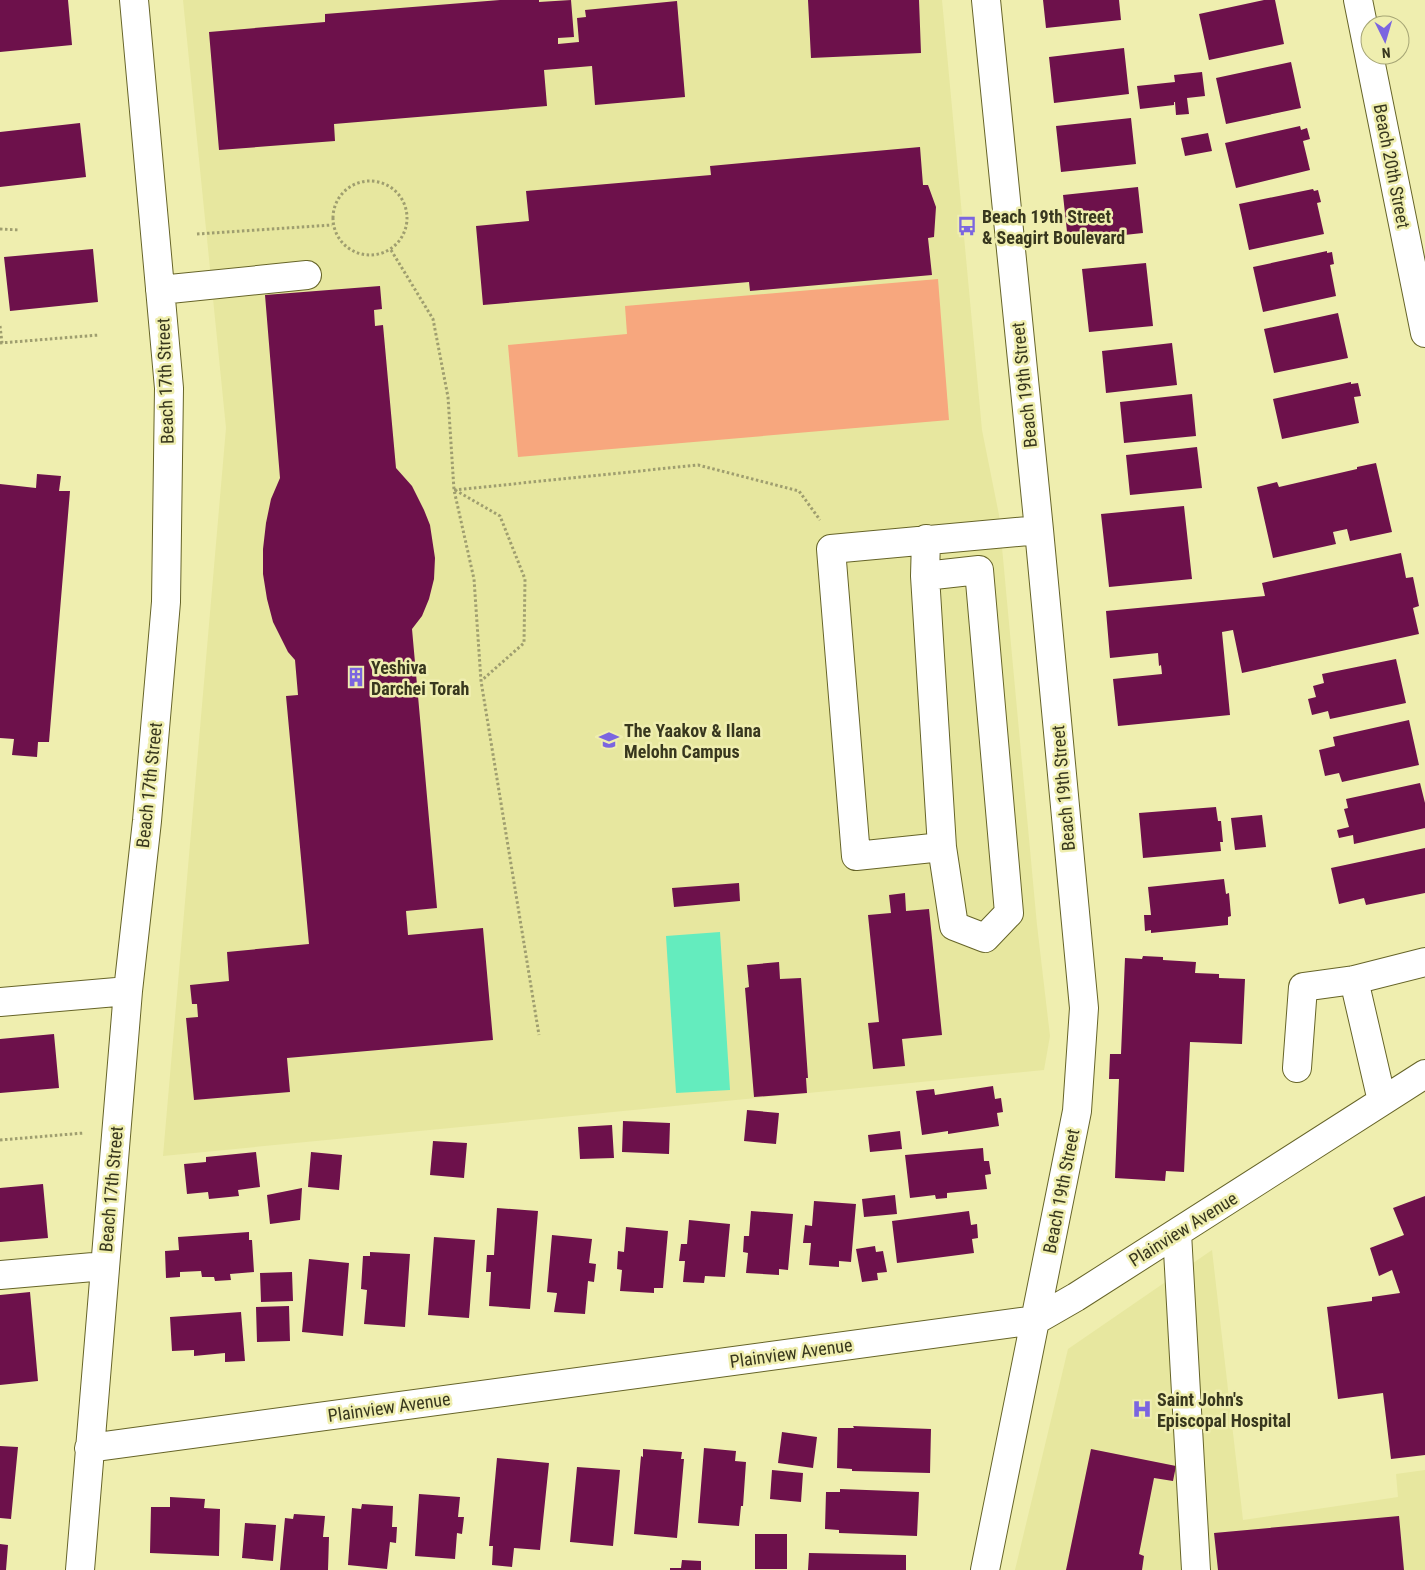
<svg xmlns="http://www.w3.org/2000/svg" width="1425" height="1570" viewBox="0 0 1425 1570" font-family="'Roboto Condensed',sans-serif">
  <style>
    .built { fill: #e7e79f }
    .green { fill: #f7a77e }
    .water { fill: #64ecbe }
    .building { fill: #6d114b }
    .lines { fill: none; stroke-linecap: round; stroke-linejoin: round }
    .minor-casing { stroke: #666428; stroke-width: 30 }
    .path { stroke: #9f9e6f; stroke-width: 3; stroke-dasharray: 2.5 2.5; stroke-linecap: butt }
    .minor { stroke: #fff; stroke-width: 28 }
    .labels { text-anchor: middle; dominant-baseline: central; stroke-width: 5; stroke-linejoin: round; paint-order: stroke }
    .street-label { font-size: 18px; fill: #38371e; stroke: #efeeaf }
    .poi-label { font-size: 18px; font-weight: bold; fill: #38371e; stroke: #efeeaf; text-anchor: start }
  </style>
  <rect width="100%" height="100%" fill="#efeeaf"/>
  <!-- built -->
  <path class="built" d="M183,0H942L982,430L999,515L1037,925L1050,1036L1044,1070L163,1156L226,428Z
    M1212,1250L1243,1520L1398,1497L1396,1474L1425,1470V1570H1015L1068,1349Z"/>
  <!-- green -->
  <path class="green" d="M938,279L949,420L518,457L508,345L627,334L625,306Z"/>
  <!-- water -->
  <path class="water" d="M720,932L730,1090L676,1093L666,936Z"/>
  <!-- building -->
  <path class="building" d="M0,0H68L72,45L0,52Z
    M500,0H539V2L571,0L574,37L558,38V44L579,42L577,18L586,17L585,10L677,1L685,97L595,105L592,66L544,70L547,106L334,124L335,141L219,150L209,32L325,22V14Z
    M808,0H919L921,53L811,58Z
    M1043,0H1119L1121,20L1046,28Z
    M1264,0H1275L1284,44L1209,60L1199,14Z
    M1124,48L1129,94L1054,103L1049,57Z
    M1291,62L1301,108L1226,124L1216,78Z
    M1202,72L1205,96L1187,98L1189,114L1176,115L1175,102H1174V105L1140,109L1137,86L1175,82L1174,75Z
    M1131,118L1136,164L1061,172L1056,126Z
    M80,123L86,177L0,187V132Z
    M1300,126L1301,130L1307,128L1310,139L1303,141L1310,170L1236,188L1225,143Z
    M1208,133L1212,151L1185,156L1181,138Z
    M920,147L923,185H928L936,207L934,237L928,238L932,275L750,291L749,282L483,305L476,226L529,221L526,191L711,175L710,166Z
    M1138,187L1143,233L1068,241L1063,195Z
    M1313,189L1314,191L1318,190L1321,202L1317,203L1324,234L1249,250L1239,204Z
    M93,249L98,302L10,311L4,257Z
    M1327,251V253L1332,252L1334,264L1330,265L1336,296L1263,312L1253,267Z
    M1146,263L1153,326L1089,332L1082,269Z
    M380,286L382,309L374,310L375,326L383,325L396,468L412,486L424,510L430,525L435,558L434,579L429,599L422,616L412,629L437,908L406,911L408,935L483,928L493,1040L287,1058L290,1092L194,1100L186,1018L198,1017L197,1004H192L190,985L229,981L227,952L309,944L286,696L298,695L295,660L288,652L273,622L267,599L263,574V549L266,523L271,499L280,478L265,295Z
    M1338,313L1348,358L1274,373L1264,329Z
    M1172,343L1177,385L1106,393L1102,351Z
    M1351,382V384L1358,383L1361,396L1354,397L1359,423L1282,439L1273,399Z
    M1192,394L1196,436L1124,443L1120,402Z
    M1197,447L1202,488L1130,495L1126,455Z
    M1376,463L1392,532L1350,541L1347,529L1333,532L1336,544L1273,558L1257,487L1277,482L1279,487L1357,469V467Z
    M37,474L61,476L59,491H70L49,742H38L37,757L12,755L14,739L0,738V484L36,488Z
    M1184,506L1192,579L1109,587L1101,514Z
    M1401,553L1406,578L1413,577L1419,606L1413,608L1419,634L1242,673L1233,630L1222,632L1230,715L1118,726L1113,679L1162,674L1161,665L1159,666L1158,653L1110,658L1106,611L1265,596L1262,583Z
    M1396,659L1406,703L1330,719L1328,711L1312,715L1308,699L1316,697L1313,686L1324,683L1322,674Z
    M1409,720L1419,765L1342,782L1339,773L1325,776L1319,750L1335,746L1333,737Z
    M1420,783L1425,803V828L1354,844L1353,835L1339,838L1337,830L1349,827L1344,809L1348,808L1346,799Z
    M1216,807L1218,821H1221L1223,842H1220L1221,851L1143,858L1139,813Z
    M1262,815L1266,847L1235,850L1231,818Z
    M1425,848V893L1366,905L1364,898L1339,904L1331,868Z
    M1224,879L1226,894L1229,893L1231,916L1228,917V925L1151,933V930L1145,931L1144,915H1151L1148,887Z
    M739,883L740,901L674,907L672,888Z
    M905,893L906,911L929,909L942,1035L902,1039L905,1066L873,1069L868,1023L879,1022L868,915L891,913L889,895Z
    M1143,956L1163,957V960L1196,962L1195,973L1219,974V978L1245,979L1242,1044L1190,1042L1184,1172L1166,1171L1165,1181L1115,1178L1119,1079H1109L1110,1054H1121L1125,958L1142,959Z
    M779,962L780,979L801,978L808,1078H806L807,1093L754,1097L745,988L749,987L747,965Z
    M54,1034L59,1088L0,1093V1039Z
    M993,1086L995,1099L1001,1098L1003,1112L997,1113L999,1126L948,1134V1131L922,1135L916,1091L934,1089L935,1095Z
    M747,1110L779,1113L776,1144L744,1141Z
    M623,1121L670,1123L669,1154L622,1152Z
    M612,1125L614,1158L580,1159L578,1127Z
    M900,1131L902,1149L870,1152L868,1135Z
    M433,1141L467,1143L464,1178L430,1175Z
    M983,1148L984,1161H989L991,1174L985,1175L987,1189L947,1193V1198L936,1199L935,1195L910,1198L905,1155Z
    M256,1152L260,1187L238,1190L239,1196L209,1199L208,1192L187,1194L184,1164L206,1162V1157Z
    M311,1152L342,1155L339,1190L308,1187Z
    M43,1184L48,1238L0,1242V1188Z
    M302,1188L300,1220L270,1224L267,1195Z
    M895,1195L897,1214L864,1217L862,1199Z
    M1425,1196V1455L1391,1459L1383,1393L1338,1399L1327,1307L1372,1301V1297L1400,1293L1392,1270L1379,1276L1370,1248L1404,1235L1393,1208Z
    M814,1201L856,1204L851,1262L839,1261V1267L809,1265L811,1243H803L805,1225L812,1226Z
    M497,1208L538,1211L530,1309L489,1306L491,1272H486L487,1255H494Z
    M751,1211L793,1214L788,1270L779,1269V1275L746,1273L748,1253L743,1252L744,1236H749Z
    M969,1211L971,1225L977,1224L978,1238L972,1239L974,1253L897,1263L892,1221Z
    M689,1220L730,1224L725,1277L705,1276L704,1283L683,1282L685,1261H679L681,1244H687Z
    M626,1227L668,1231L663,1288H654V1293L620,1291L622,1270L617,1269L618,1251L624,1252Z
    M249,1232V1240H252L254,1272L230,1274L231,1280L215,1281L214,1277H202L201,1271L180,1272V1277L166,1278L165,1251L179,1250L178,1237Z
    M552,1235L592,1239L589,1263L596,1264L594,1282L588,1281L585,1314L554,1312L557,1293L547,1292Z
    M434,1237L475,1240L469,1318L428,1315Z
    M875,1246L876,1252L883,1251L887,1272L877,1273L878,1280L862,1282L856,1249Z
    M370,1252L410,1254L405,1327L364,1324L367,1290L361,1289L363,1256H370Z
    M309,1259L349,1263L343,1336L302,1332Z
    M292,1272L293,1301L261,1302L260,1273Z
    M30,1292L38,1381L0,1385V1295Z
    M289,1306L290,1341L257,1342L256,1307Z
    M241,1312L245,1361L225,1362V1353L194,1356V1350L172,1351L170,1317Z
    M853,1426L931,1429L930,1473L852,1471V1469L837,1468L838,1428H854Z
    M782,1432L817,1437L813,1468L778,1463Z
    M0,1446L18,1447L11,1519L0,1518Z
    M704,1448L736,1451L735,1461L746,1462L743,1506H741L739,1526L698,1523Z
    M643,1449L682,1452L681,1459H684L677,1538L634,1534L641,1456L643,1457Z
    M1091,1449L1176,1466L1173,1481L1154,1478L1139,1554L1144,1556L1142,1570H1066Z
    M497,1458L549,1463L540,1550L514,1548L512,1567L492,1565L493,1546H489Z
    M577,1467L620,1470L613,1546L570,1542Z
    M772,1470L803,1473L801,1502L770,1499Z
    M840,1489L919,1492L917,1536L839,1533V1530L825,1529L826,1492H840Z
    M419,1494L460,1497L458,1517H464L462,1534L457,1533L455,1559L415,1556Z
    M170,1497L205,1499L204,1508L220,1509L219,1556L150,1553L151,1507H170Z
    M362,1504L393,1506L392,1527H397L396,1543L390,1542L387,1569L348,1565L352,1508L361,1509Z
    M294,1514L325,1516L323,1537H329L328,1570H280L285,1518L293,1519Z
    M1399,1516L1404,1570H1218L1214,1533Z
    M245,1523L276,1525L273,1561L242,1558Z
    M755,1534H787V1569H755Z
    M0,1544L8,1545L6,1570H0Z
    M809,1553L906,1555V1570H808Z
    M682,1560L701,1561V1570H670V1568H681Z"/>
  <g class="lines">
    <defs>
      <path id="minor" d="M1358,0L1425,333
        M160,290L307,275
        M926,539L925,576L979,570L1009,913L985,938L954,926L942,847L856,856L831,549L1039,530
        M925,576L942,847
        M1354,980L1382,1101
        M0,1002L128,991
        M1297,1068L1303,987L1354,980L1425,962
        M1177,1233L1196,1570
        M0,1275L105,1266
        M89,1448L1036,1320L1076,1297L1425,1074
        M80,1570L128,991L147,821L166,602L169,388L134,0
        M985,1570L1077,1111L1084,1008L1039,530L986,0"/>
    </defs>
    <!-- minor casing -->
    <use href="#minor" class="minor-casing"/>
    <!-- path -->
    <path class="path" d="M333 218a37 37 0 1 1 74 0a37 37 0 1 1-74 0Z
      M0,229L20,230
      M197,234L332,225
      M391,250L433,319L448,397L454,490L474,579L481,681L539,1035
      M0,326L2,343
      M0,343L99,335
      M454,490L698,465L799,491L820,520
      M455,490L500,516L525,579L524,643L481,681
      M0,1140L84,1133"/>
    <!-- minor -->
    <use href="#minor" class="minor"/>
  </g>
  <!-- icons -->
  <defs>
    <symbol id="bus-bare" viewBox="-9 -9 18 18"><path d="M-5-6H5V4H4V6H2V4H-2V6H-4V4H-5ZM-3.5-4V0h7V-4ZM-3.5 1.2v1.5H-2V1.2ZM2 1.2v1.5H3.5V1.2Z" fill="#7b65e0" stroke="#efeeaf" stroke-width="2.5" paint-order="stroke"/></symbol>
    <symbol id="building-bare" viewBox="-9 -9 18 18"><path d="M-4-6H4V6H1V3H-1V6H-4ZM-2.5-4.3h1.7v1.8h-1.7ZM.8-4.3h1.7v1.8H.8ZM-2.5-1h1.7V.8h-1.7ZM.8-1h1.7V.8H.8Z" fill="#7b65e0" stroke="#efeeaf" stroke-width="2.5" paint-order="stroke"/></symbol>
    <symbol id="school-bare" viewBox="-9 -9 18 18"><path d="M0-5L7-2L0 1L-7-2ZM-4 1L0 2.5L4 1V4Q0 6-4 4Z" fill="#7b65e0" stroke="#efeeaf" stroke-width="2.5" paint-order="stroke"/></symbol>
    <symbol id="hospital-bare" viewBox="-9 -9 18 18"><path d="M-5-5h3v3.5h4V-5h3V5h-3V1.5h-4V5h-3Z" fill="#7b65e0" stroke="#efeeaf" stroke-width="2.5" paint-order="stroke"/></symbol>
  </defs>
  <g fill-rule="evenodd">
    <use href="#bus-bare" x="953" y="212" width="28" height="28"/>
    <use href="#building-bare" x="342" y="663" width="28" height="28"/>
    <use href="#school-bare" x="595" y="726" width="28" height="28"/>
    <use href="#hospital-bare" x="1128" y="1395" width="28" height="28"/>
  </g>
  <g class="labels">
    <!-- street labels -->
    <g class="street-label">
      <text transform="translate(1392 166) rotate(79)">Beach 20th Street</text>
      <text transform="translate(165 381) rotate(-92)">Beach 17th Street</text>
      <text transform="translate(1024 385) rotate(-96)">Beach 19th Street</text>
      <text transform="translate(149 785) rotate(-84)">Beach 17th Street</text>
      <text transform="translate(1063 788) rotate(-95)">Beach 19th Street</text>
      <text transform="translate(111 1189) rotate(-85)">Beach 17th Street</text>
      <text transform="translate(1061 1191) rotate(-79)">Beach 19th Street</text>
      <text transform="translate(1183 1229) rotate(-32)">Plainview Avenue</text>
      <text transform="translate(791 1353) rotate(-8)">Plainview Avenue</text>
      <text transform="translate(389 1407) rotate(-8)">Plainview Avenue</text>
    </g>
    <!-- poi labels -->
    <g class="poi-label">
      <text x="982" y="216">Beach 19th Street<tspan x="982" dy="21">&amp; Seagirt Boulevard</tspan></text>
      <text x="371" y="667">Yeshiva<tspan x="371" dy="21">Darchei Torah</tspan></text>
      <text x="624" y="730">The Yaakov &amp; Ilana<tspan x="624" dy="21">Melohn Campus</tspan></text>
      <text x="1157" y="1399">Saint John's<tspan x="1157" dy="21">Episcopal Hospital</tspan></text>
    </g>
  </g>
  <!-- north arrow -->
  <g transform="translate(1385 40) rotate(175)"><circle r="24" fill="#efeeaf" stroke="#a6a575"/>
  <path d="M0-4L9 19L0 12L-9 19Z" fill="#7b65e0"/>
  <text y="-8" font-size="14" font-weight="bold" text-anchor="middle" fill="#38371e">N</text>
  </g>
</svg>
